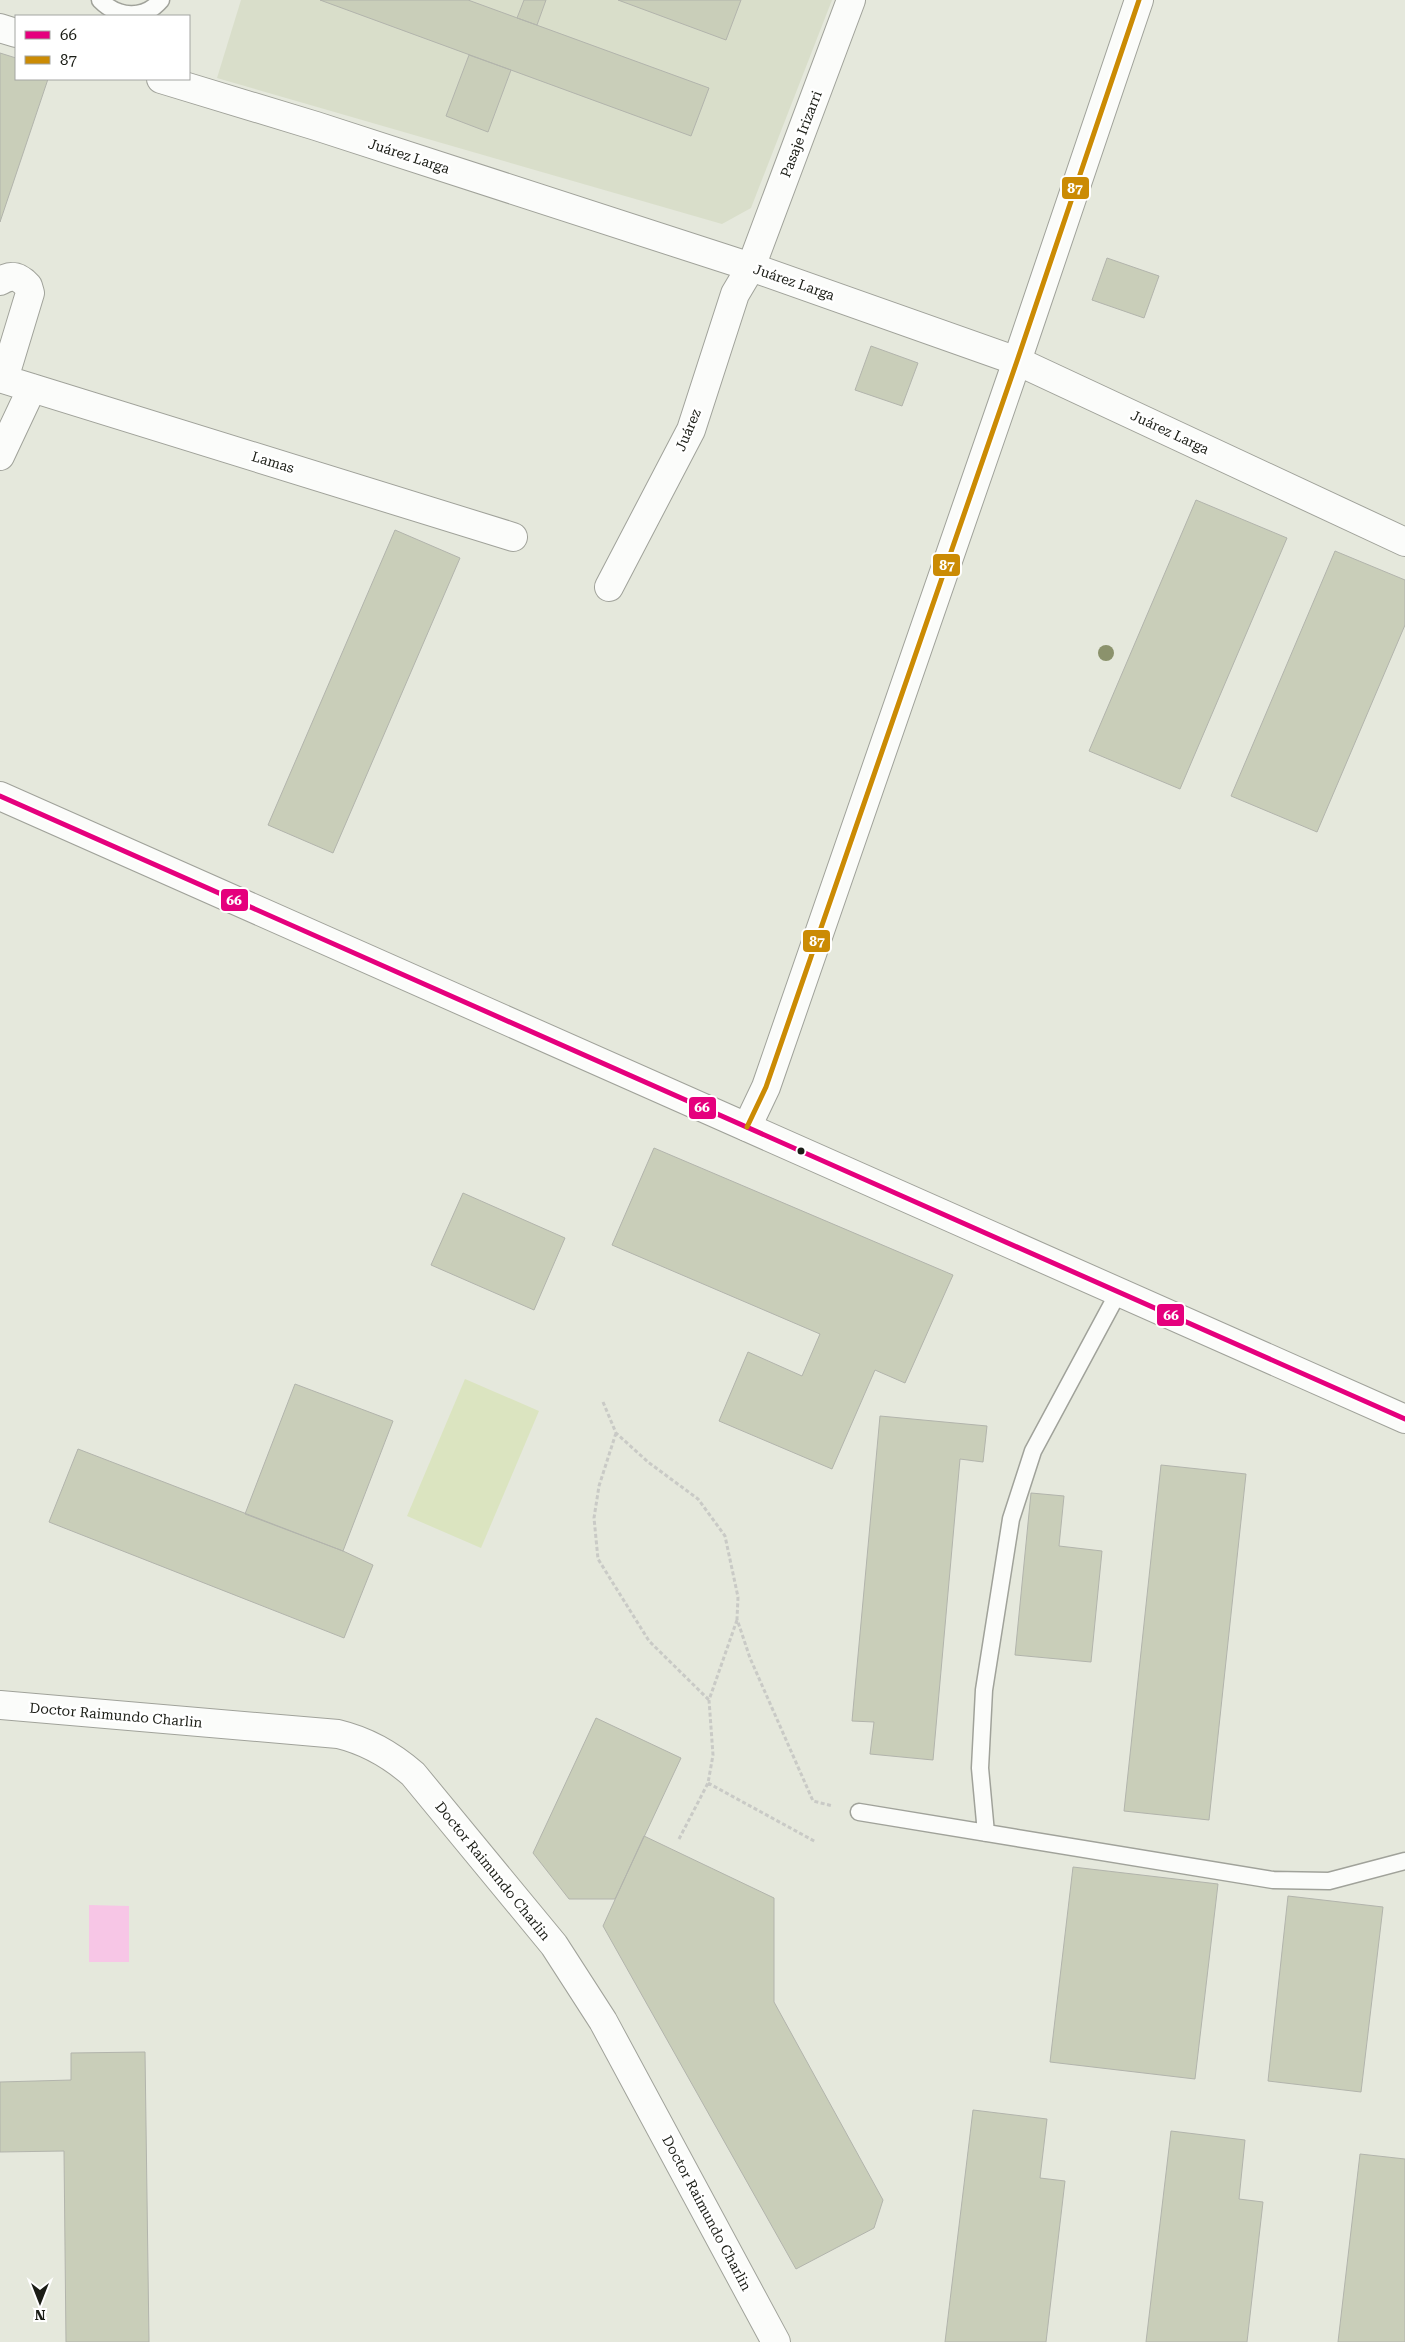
<svg xmlns="http://www.w3.org/2000/svg" width="1405" height="2342" viewBox="0 0 1405 2342" font-family="'Roboto Serif',serif">
  <style>
    .built { fill: #d9deca }
    .green { fill: #dbe4c0 }
    .water { fill: #f7c6e6 }
    .building { fill: #c9ceb9; stroke: #b2b4ac }
    .lines { fill: none; stroke-linecap: round; stroke-linejoin: round }
    .service-casing { stroke: #a0a29a; stroke-width: 19 }
    .minor-casing { stroke: #a0a29a; stroke-width: 30 }
    .tertiary-casing { stroke: #a0a29a; stroke-width: 30 }
    .path { stroke: #c9cac6; stroke-width: 3; stroke-dasharray: 4 2.5; stroke-linecap: butt }
    .service { stroke: #fbfcfa; stroke-width: 16 }
    .minor { stroke: #fbfcfa; stroke-width: 28 }
    .tertiary { stroke: #fbfcfa; stroke-width: 28 }
    .bus-1-casing { stroke: #fff; stroke-width: 9 }
    .bus-2-casing { stroke: #fff; stroke-width: 9 }
    .bus-1 { stroke: #e5007d; stroke-width: 5 }
    .bus-2 { stroke: #cb8b04; stroke-width: 5 }
    .tree { fill: #8b926c }
    .bus-dot { fill: #1b1d16; stroke: #fff; stroke-width: 2 }
    .labels { text-anchor: middle; dominant-baseline: central; stroke-width: 5; stroke-linejoin: round; paint-order: stroke }
    .street-label { font-size: 14px; fill: #1b1d16; stroke: #fff }
    .line-badge { stroke: #fff; stroke-width: 2 }
    .badge-label { font-size: 14px; text-anchor: middle; font-weight: bold; fill: #fff }
  </style>
  <rect width="100%" height="100%" fill="#e5e8dc"/>
  <!-- built -->
  <path class="built" d="M241,0H832L751,208L722,224L217,78Z"/>
  <!-- green -->
  <path class="green" d="M465,1379L539,1411L481,1548L407,1516Z"/>
  <!-- water -->
  <path class="water" d="M89,1905L129,1906V1962H89Z"/>
  <!-- building -->
  <path class="building" d="M320,0H468L709,88L691,136Z
    M524,0H546L537,25L517,18Z
    M618,0H741L726,40Z
    M0,53L16,58V79H48L0,222Z
    M469,55L511,70L488,132L446,116Z
    M1107,258L1159,276L1144,318L1092,300Z
    M871,346L918,363L902,406L855,390Z
    M1196,500L1287,538L1180,789L1089,751Z
    M395,530L460,558L333,853L268,825Z
    M1335,551L1405,580V625L1317,832L1231,796Z
    M654,1148L953,1275L905,1383L875,1370L832,1469L719,1421L748,1352L802,1376L820,1334L612,1245Z
    M463,1193L565,1238L534,1310L431,1265Z
    M295,1384L393,1421L343,1551L245,1514Z
    M880,1416L987,1426L983,1462L960,1459L933,1760L870,1754L874,1722L852,1721Z
    M78,1449L343,1551L373,1565L344,1638L49,1522Z
    M1161,1465L1246,1474L1209,1820L1124,1811Z
    M1031,1493L1064,1496L1059,1546L1102,1551L1091,1662L1015,1655Z
    M596,1718L681,1758L615,1899H569L533,1853Z
    M644,1836L774,1898V2002L883,2200L874,2228L796,2269L603,1926Z
    M1073,1867L1218,1884L1195,2079L1050,2062Z
    M1288,1896L1383,1907L1361,2092L1268,2081Z
    M145,2052L149,2342H66L64,2151L0,2152V2082L71,2080V2053Z
    M973,2110L1047,2119L1040,2178L1065,2181L1046,2342H945Z
    M1171,2131L1245,2140L1239,2199L1263,2202L1247,2342H1146Z
    M1360,2154L1405,2159V2342H1338Z"/>
  <g class="lines">
    <defs>
      <path id="service" d="M100,0C118,18 144,20 161,0
        M859,1812L1273,1880L1329,1881L1405,1861
        M986,1833L980,1768L984,1690L1011,1519L1033,1451L1118,1293"/>
      <path id="minor" d="M0,281C12,274 19,276 28,286L30,293L4,379
        M0,378L513,537
        M0,456L32,388
        M609,587L691,430L735,294L751,267L851,0
        M747,1127L766,1087L1017,361L1139,0
        M0,1705L338,1734C367,1741 390,1754 413,1774L554,1945L603,2021L776,2342"/>
      <path id="tertiary" d="M0,28L16,33
        M161,79L316,126L751,267L1017,361L1405,542
        M0,796L1405,1419"/>
    </defs>
    <!-- service casing -->
    <use href="#service" class="service-casing"/>
    <!-- minor casing -->
    <use href="#minor" class="minor-casing"/>
    <!-- tertiary casing -->
    <use href="#tertiary" class="tertiary-casing"/>
    <!-- path -->
    <path class="path" d="M603,1402L616,1433L648,1462L698,1499L725,1536L738,1597L737,1619L750,1658L813,1801L833,1806
      M616,1433L599,1486L594,1518L598,1559L649,1641L709,1700
      M708,1783L816,1842
      M679,1839L708,1783L713,1755L709,1700L737,1620"/>
    <!-- service -->
    <use href="#service" class="service"/>
    <!-- minor -->
    <use href="#minor" class="minor"/>
    <!-- tertiary -->
    <use href="#tertiary" class="tertiary"/>
    <defs>
      <path id="bus-1" d="M0,796L1405,1419"/>
      <path id="bus-2" d="M747,1127L766,1087L1017,361L1139,0"/>
    </defs>
    <!-- bus-1 casing -->
    <use href="#bus-1" class="bus-1-casing"/>
    <!-- bus-2 casing -->
    <use href="#bus-2" class="bus-2-casing"/>
    <!-- bus-1 -->
    <use href="#bus-1" class="bus-1"/>
    <!-- bus-2 -->
    <use href="#bus-2" class="bus-2"/>
  </g>
  <!-- trees -->
  <circle class="tree" cx="1106" cy="653" r="8"/>
  <!-- markers -->
  <circle class="bus-dot" cx="801" cy="1151" r="4.5"/>
  <g class="labels">
    <!-- street labels -->
    <g class="street-label">
      <text transform="translate(801 134) rotate(-69)">Pasaje Irizarri</text>
      <text transform="translate(409 156) rotate(18)">Juárez Larga</text>
      <text transform="translate(794 282) rotate(19)">Juárez Larga</text>
      <text transform="translate(688 430) rotate(-67)">Juárez</text>
      <text transform="translate(1170 432) rotate(25)">Juárez Larga</text>
      <text transform="translate(273 462) rotate(17)">Lamas</text>
      <text transform="translate(116 1715) rotate(5)">Doctor Raimundo Charlin</text>
      <text transform="translate(493 1871) rotate(51)">Doctor Raimundo Charlin</text>
      <text transform="translate(707 2213) rotate(62)">Doctor Raimundo Charlin</text>
    </g>
  </g>
  <g class="line-badge">
    <rect x="1061" y="176" width="29" height="24" rx="5" fill="#cb8b04"/>
    <rect x="932" y="553" width="29" height="24" rx="5" fill="#cb8b04"/>
    <rect x="220" y="888" width="29" height="24" rx="5" fill="#e5007d"/>
    <rect x="802" y="929" width="29" height="24" rx="5" fill="#cb8b04"/>
    <rect x="688" y="1096" width="29" height="24" rx="5" fill="#e5007d"/>
    <rect x="1156" y="1303" width="29" height="24" rx="5" fill="#e5007d"/>
  </g>
  <g class="badge-label">
    <text x="1075" y="193">87</text>
    <text x="947" y="570">87</text>
    <text x="234" y="905">66</text>
    <text x="817" y="946">87</text>
    <text x="702" y="1112">66</text>
    <text x="1171" y="1320">66</text>
  </g>
  <!-- legend -->
  <rect x="15" y="15" width="175" height="65" fill="#ffffff" stroke="#a4a5a2"/>
  <rect x="25" y="31" width="25" height="8" fill="#e5007d" stroke="#a4a5a2"/>
  <text x="60" y="40" font-size="15" fill="#1b1d16">66</text>
  <rect x="25" y="56" width="25" height="8" fill="#cb8b04" stroke="#a4a5a2"/>
  <text x="60" y="65" font-size="15" fill="#1b1d16">87</text>
  <!-- north arrow -->
  <g transform="translate(40 2302) rotate(180)" stroke="#ffffff" stroke-width="4" paint-order="stroke">
  <path d="M0-4L9 19L0 12L-9 19Z" fill="#1b1d16"/>
  <text y="-8" font-size="14" font-weight="bold" text-anchor="middle" fill="#1b1d16">N</text>
  </g>
</svg>
